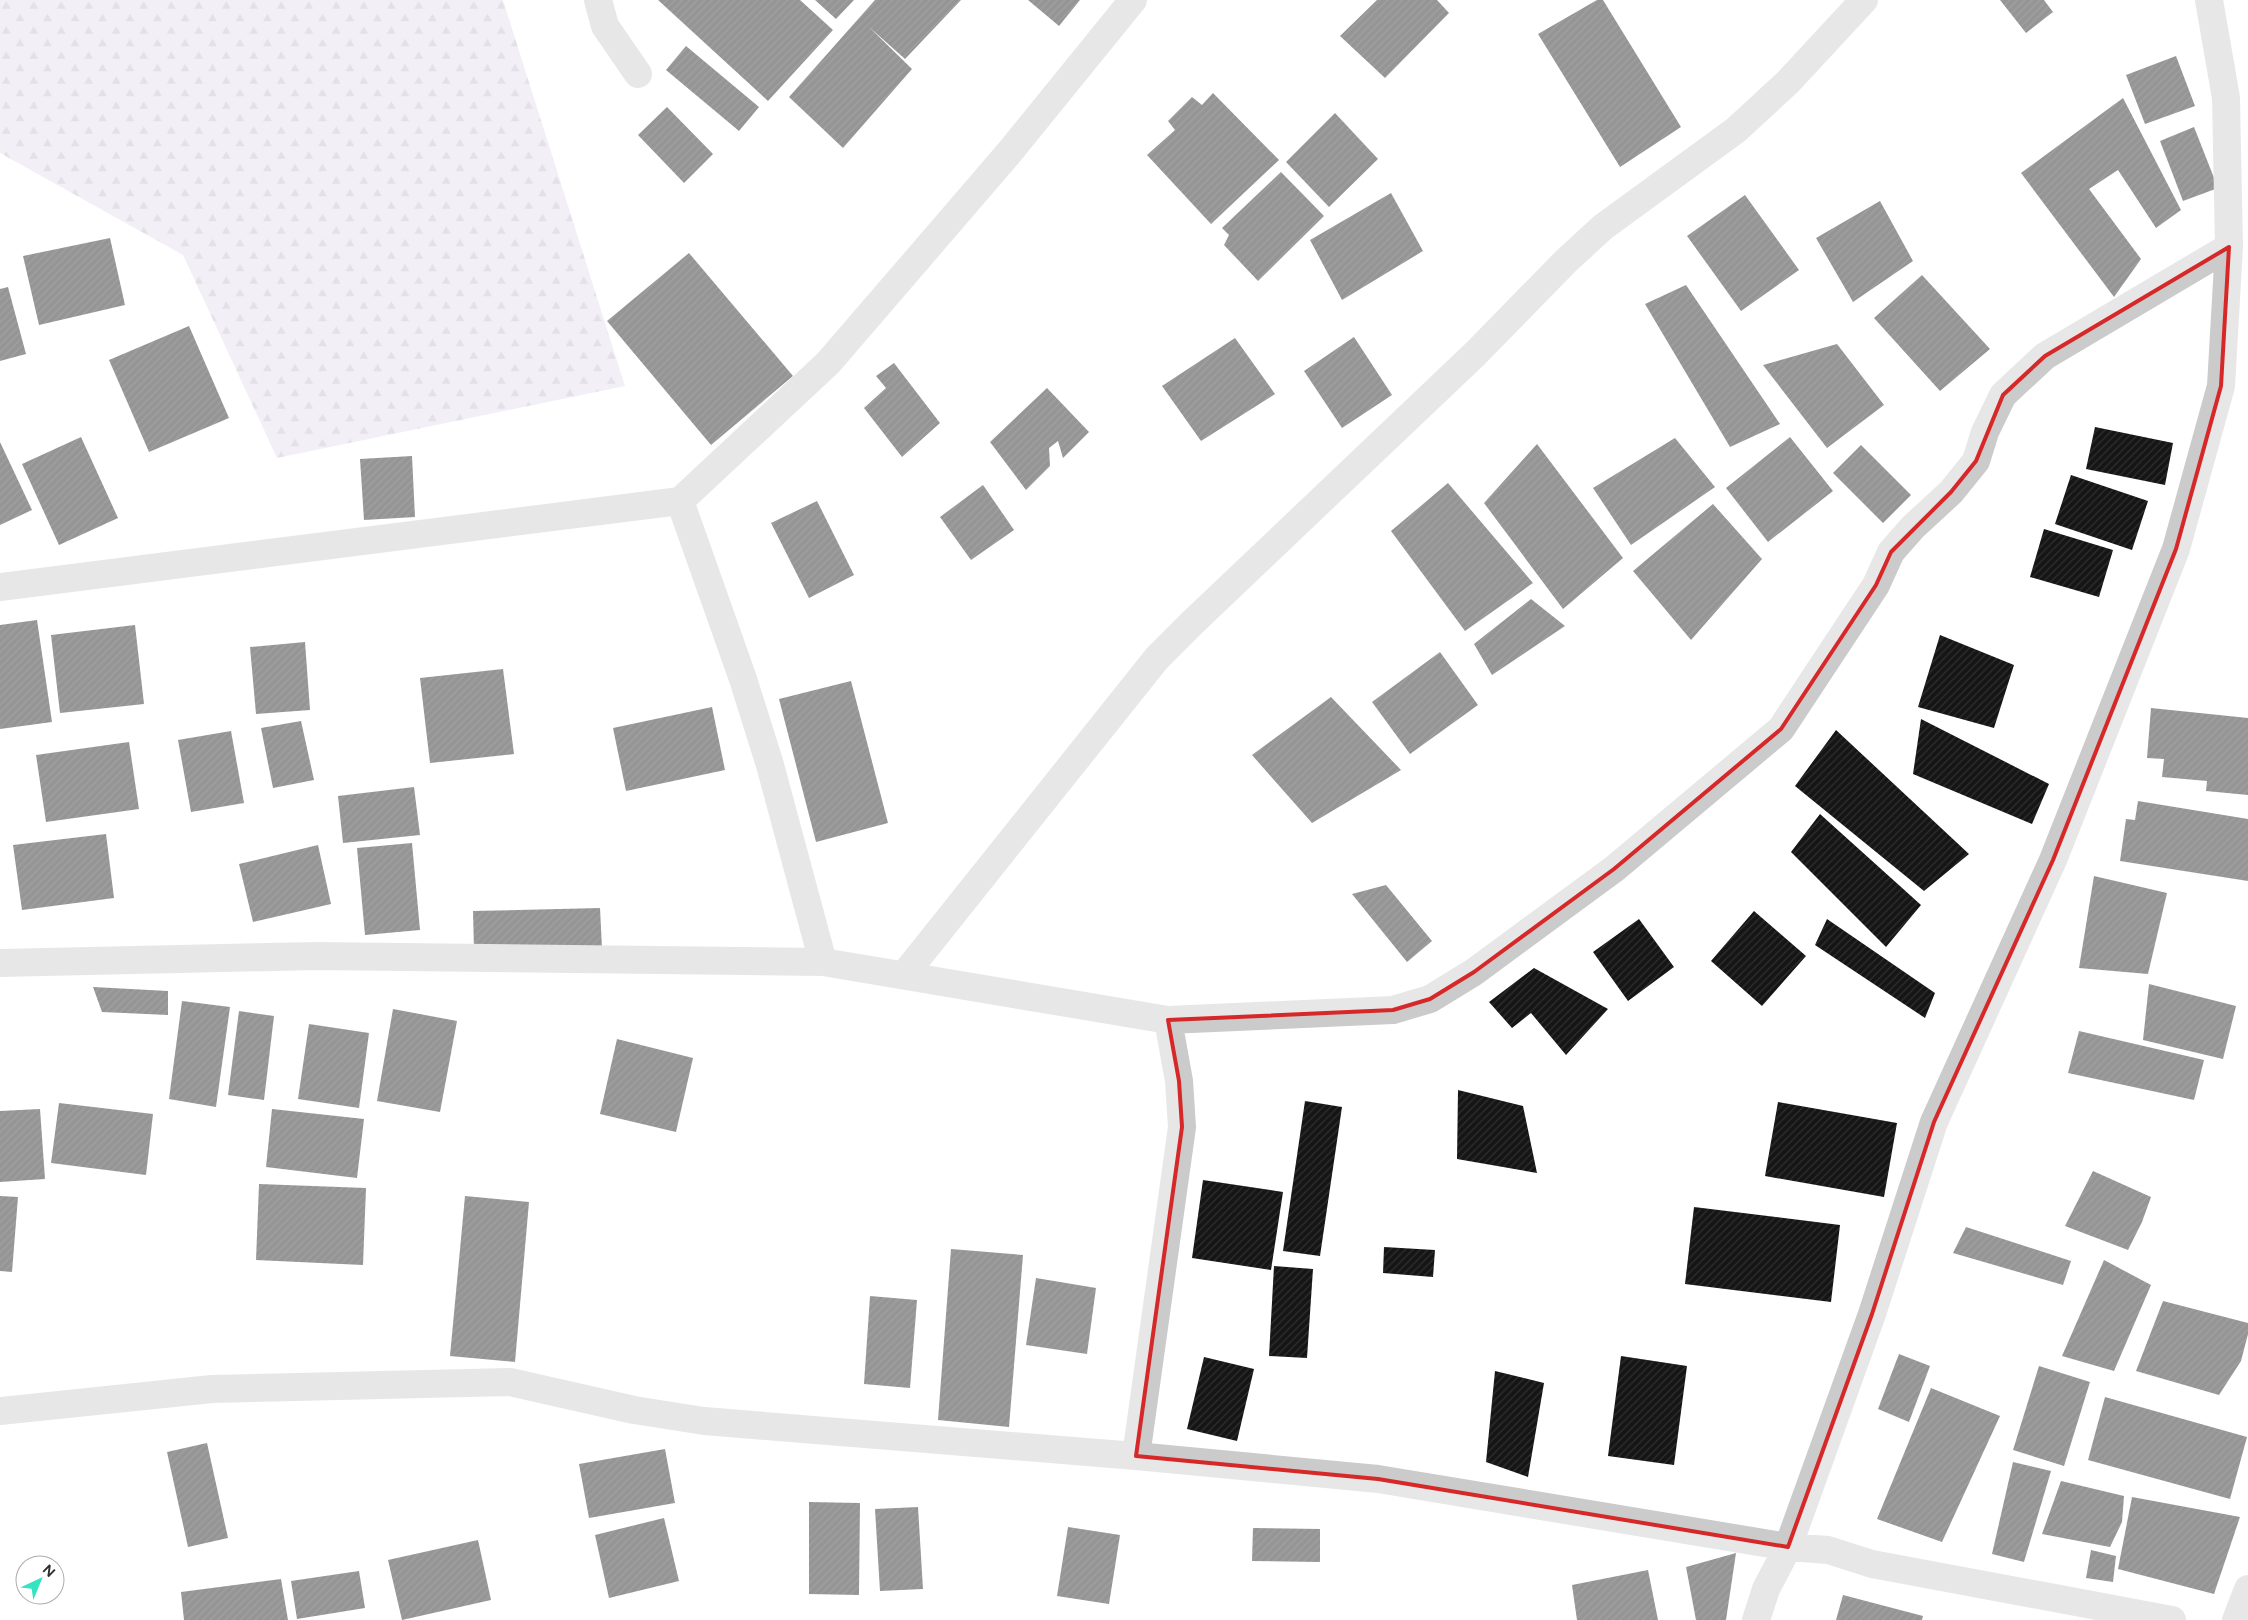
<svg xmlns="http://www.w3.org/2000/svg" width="2248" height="1620" viewBox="0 0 2248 1620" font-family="Figtree,sans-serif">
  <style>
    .forest { fill: url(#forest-firs) }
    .building { fill: url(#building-hatch) }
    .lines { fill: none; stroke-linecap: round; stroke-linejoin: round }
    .minor { stroke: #cbcbcb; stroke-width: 28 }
    .marked { fill: none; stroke: #d62828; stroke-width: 4; stroke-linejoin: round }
  </style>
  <defs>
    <pattern id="forest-firs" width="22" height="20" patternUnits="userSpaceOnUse" patternTransform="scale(1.25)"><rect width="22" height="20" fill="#e2dcec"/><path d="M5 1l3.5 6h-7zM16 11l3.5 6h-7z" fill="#c2bdcb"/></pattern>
    <pattern id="building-hatch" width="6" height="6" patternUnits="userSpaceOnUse" patternTransform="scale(1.25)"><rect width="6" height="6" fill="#151515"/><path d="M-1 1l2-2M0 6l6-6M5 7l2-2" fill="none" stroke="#2f2f2f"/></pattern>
  </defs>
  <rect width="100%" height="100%" fill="#fff"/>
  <!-- forest -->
  <path class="forest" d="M0,0H503L625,386L277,458L183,255L0,153Z"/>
  <!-- building -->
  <path class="building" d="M658,0H800L833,30L768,101Z
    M815,0H854L836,19Z
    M875,0H961L905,59L868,26L912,69L843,148L789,97Z
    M1028,0H1080L1059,26Z
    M1377,0H1437L1449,13L1385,78L1340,36Z
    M1597,0H1603L1681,127L1620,167L1538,34Z
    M2000,0H2044L2053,12L2026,33Z
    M686,46L759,107L739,131L666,70Z
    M2176,56L2195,106L2145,124L2126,75Z
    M1213,93L1279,160L1211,224L1147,155L1175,130L1168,121L1192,97L1202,105Z
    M2123,98L2181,210L2156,228L2118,170L2089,189L2141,259L2114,297L2021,173Z
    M667,107L713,154L684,183L638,135Z
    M1335,113L1378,159L1329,207L1286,162Z
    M2194,127L2218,188L2183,201L2160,141Z
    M1281,172L1324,216L1258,281L1224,245L1229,235L1222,228Z
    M1391,193L1423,251L1342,300L1310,240Z
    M1745,195L1799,270L1741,311L1687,236Z
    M1880,201L1913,261L1853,302L1816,238Z
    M110,238L125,305L39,325L23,256Z
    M689,253L793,376L711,445L607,321Z
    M1922,275L1990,349L1940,391L1874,318Z
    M1686,285L1780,424L1730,447L1645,304Z
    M8,287L26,354L0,361V289Z
    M189,326L229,418L149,452L109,360Z
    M1354,337L1392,395L1342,428L1304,371Z
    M1235,338L1275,394L1201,441L1162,386Z
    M1837,344L1884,405L1827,448L1763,365Z
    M894,363L940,423L902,457L864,408L886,388L876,376Z
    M1047,388L1089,432L1063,458L1058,441L1049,448L1050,466L1026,490L990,442Z
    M2095,427L2173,443L2165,485L2086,469Z
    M81,437L118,518L59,545L22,464Z
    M1790,437L1833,491L1768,542L1726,488Z
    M1675,438L1715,487L1631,545L1593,488Z
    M0,442L32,510L0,525Z
    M1537,444L1623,558L1563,609L1484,503Z
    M1861,445L1911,495L1883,523L1833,473Z
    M412,456L415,517L364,520L360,459Z
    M2071,475L2148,501L2132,550L2055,524Z
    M1448,483L1533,583L1465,631L1391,531Z
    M983,485L1014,530L971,560L940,517Z
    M817,501L854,575L809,598L771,523Z
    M1713,504L1762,559L1691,640L1633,571Z
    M2044,529L2113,550L2099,597L2030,577Z
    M1531,599L1565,626L1492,675L1474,644Z
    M37,620L52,722L0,729V625Z
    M135,625L144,704L60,713L51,635Z
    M1940,635L2014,665L1994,728L1918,707Z
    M305,642L310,710L256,714L250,647Z
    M1440,652L1478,705L1410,754L1372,702Z
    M503,669L514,754L430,763L420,678Z
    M851,681L888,823L816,842L779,699Z
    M1331,697L1401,770L1312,823L1252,755Z
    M712,707L725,770L626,791L613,728Z
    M2151,708L2248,718V795L2206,791L2207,781L2162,777L2164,759L2147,758Z
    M1921,719L2049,784L2032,824L1913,774Z
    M301,721L314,780L273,788L261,728Z
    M1836,730L1969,854L1924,891L1795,786Z
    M231,731L244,803L191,812L178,740Z
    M129,742L139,809L46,822L36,755Z
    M414,787L420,835L343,843L338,796Z
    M2138,801L2248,819V881L2120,861L2126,819L2135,820Z
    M1820,814L1921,905L1886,947L1791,852Z
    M106,834L114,898L22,910L13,845Z
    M412,843L420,930L365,935L357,848Z
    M318,845L331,904L253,922L239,864Z
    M2094,876L2167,893L2148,974L2079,968Z
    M1386,885L1432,941L1407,962L1352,894Z
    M600,908L602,948L474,951L473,911Z
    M1754,911L1806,956L1762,1006L1711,961Z
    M1639,919L1674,967L1628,1001L1593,952Z
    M1827,919L1935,993L1925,1018L1815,945Z
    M1534,968L1608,1009L1566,1055L1531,1013L1512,1028L1489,1002Z
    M2149,984L2236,1006L2223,1059L2143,1040Z
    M93,987L168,991V1015L102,1012Z
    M182,1001L230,1007L216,1107L169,1099Z
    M393,1009L457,1021L440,1112L377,1101Z
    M239,1011L274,1016L264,1100L228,1095Z
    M309,1024L369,1033L359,1108L298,1099Z
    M2079,1031L2204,1060L2194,1100L2068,1073Z
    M617,1039L693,1058L676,1132L600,1114Z
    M1458,1090L1523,1106L1537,1173L1457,1159Z
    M1305,1101L1342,1107L1320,1256L1283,1251Z
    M1778,1102L1897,1123L1884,1197L1765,1176Z
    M59,1103L153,1114L146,1175L51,1163Z
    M40,1109L45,1179L0,1182V1111Z
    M272,1109L364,1119L357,1178L266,1167Z
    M2093,1171L2151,1197L2142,1222L2128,1250L2065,1226Z
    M1203,1180L1283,1192L1271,1270L1192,1258Z
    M259,1184L366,1188L363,1265L256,1260Z
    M0,1196L18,1197L12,1272L0,1271Z
    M465,1196L529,1202L515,1362L450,1356Z
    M1694,1207L1840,1225L1831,1302L1685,1284Z
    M1966,1227L2071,1261L2063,1285L1953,1253Z
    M1384,1247L1435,1250L1433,1277L1383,1273Z
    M951,1249L1023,1255L1009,1427L938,1420Z
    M2104,1260L2151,1285L2114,1371L2062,1356Z
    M1274,1266L1313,1269L1307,1358L1269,1356Z
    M1036,1278L1096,1288L1087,1354L1026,1345Z
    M870,1296L917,1300L910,1388L864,1384Z
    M2163,1301L2248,1323V1334L2241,1361L2219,1395L2136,1371Z
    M1899,1354L1930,1366L1909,1422L1878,1409Z
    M1621,1356L1687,1366L1674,1465L1608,1456Z
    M1204,1357L1254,1369L1237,1441L1187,1429Z
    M2039,1366L2090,1382L2064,1466L2013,1450Z
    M1495,1371L1544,1383L1528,1477L1486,1462Z
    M1931,1388L2000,1416L1942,1542L1877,1519Z
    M2105,1397L2247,1437L2230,1499L2088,1460Z
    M207,1443L228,1538L188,1547L167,1452Z
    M665,1449L675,1503L589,1518L579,1464Z
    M2013,1462L2051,1471L2024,1562L1992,1554Z
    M2061,1481L2124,1496L2122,1522L2110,1547L2042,1534Z
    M2132,1497L2240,1517L2214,1594L2118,1569Z
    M809,1502L860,1503L859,1595L809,1594Z
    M918,1507L923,1589L880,1591L875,1509Z
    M664,1518L679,1581L609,1598L595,1535Z
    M1068,1527L1120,1535L1109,1604L1057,1596Z
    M1253,1528L1320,1529V1562L1252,1561Z
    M478,1540L491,1600L402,1620L388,1560Z
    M2091,1550L2116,1556L2113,1582L2086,1578Z
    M1736,1553L1726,1620H1696L1686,1567Z
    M1648,1570L1658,1620H1577L1572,1585Z
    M359,1571L365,1608L297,1619L291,1581Z
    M281,1579L288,1620H184L181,1592Z
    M1843,1595L1923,1616L1922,1620H1836Z"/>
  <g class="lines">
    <!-- minor -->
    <path class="minor" d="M598,0L605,26L638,74
      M680,501L743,679L770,765L823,962
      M0,587L680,501L828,363L1008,154L1133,0
      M0,963L316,956L823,962L1168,1020L1393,1010L1430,999L1474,972L1614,869L1781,729L1876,585L1891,552L1913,527L1951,492L1976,461L1985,432L2003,395L2045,356L2229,247
      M904,975L1157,658L1192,623L1475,354L1566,261L1603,227L1736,130L1788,82L1864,0
      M0,1411L212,1389L510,1382L634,1410L704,1421L1136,1456L1378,1479L1788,1547L1828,1550L1872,1564L2172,1620
      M1136,1456L1182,1127L1179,1081L1168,1020
      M1756,1620L1766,1589L1788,1547L1872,1314L1934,1122L2053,860L2176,549L2221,386L2229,247L2226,98L2209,0
      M2236,1620L2248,1589"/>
  </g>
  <!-- marked area -->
  <path d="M0 0H2248V1620H0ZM2229,247L2221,386L2176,549L2053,860L1934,1122L1872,1314L1788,1547L1378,1479L1136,1456L1182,1127L1179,1081L1168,1020L1393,1010L1430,999L1474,972L1614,869L1781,729L1876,585L1891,552L1951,492L1976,461L2003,395L2045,356Z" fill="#fff" fill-opacity=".55" fill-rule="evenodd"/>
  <path class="marked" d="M2229,247L2221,386L2176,549L2053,860L1934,1122L1872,1314L1788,1547L1378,1479L1136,1456L1182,1127L1179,1081L1168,1020L1393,1010L1430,999L1474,972L1614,869L1781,729L1876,585L1891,552L1951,492L1976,461L2003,395L2045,356Z"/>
  <!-- north arrow -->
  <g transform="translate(40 1580) rotate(44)"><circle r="24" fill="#ffffff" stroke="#ababab"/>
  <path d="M0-4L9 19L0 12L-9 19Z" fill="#33e3c1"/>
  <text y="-8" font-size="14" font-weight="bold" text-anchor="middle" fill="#2e2e2e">N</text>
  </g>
</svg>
